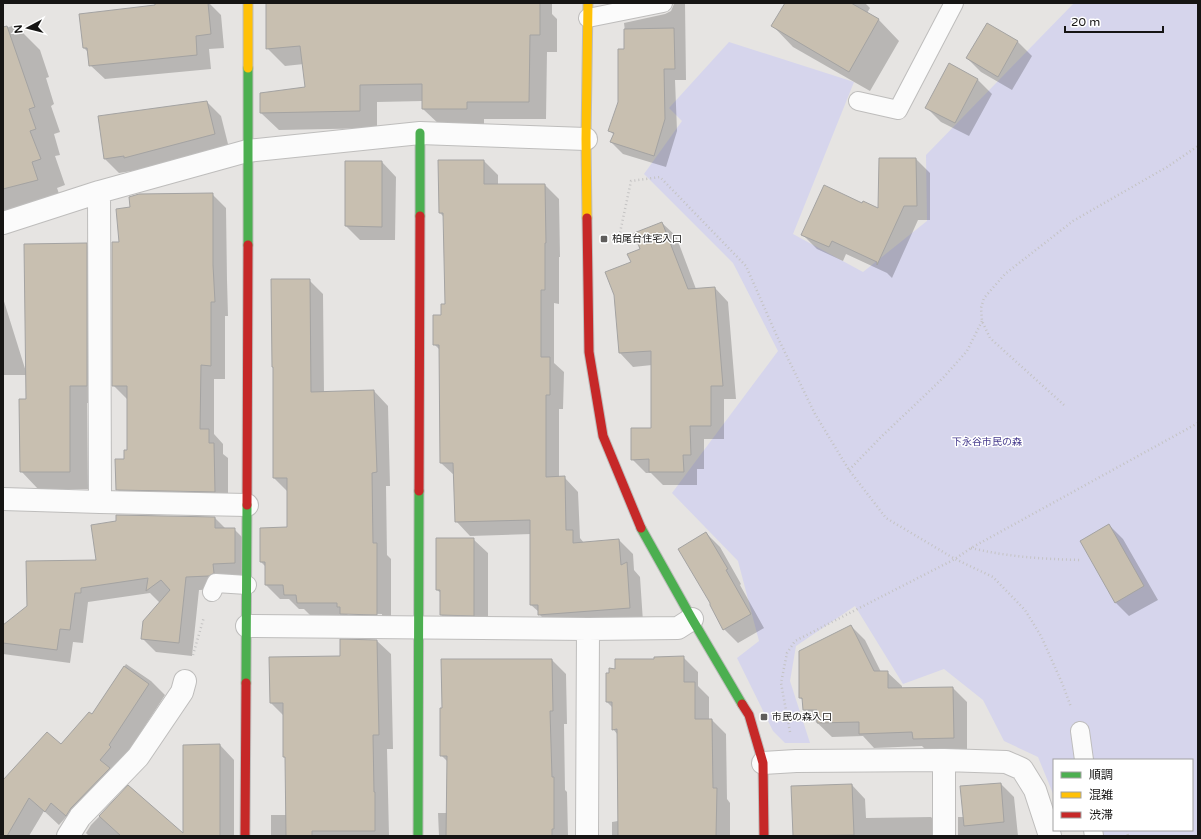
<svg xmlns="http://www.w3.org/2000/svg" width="1201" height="839" viewBox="0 0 1201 839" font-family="'Varela Round','Noto Sans JP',sans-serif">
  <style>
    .green { fill: #d6d5ec }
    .shadow { fill: #0003; fill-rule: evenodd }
    .building { fill: #c8bfb0; stroke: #a4a3a2 }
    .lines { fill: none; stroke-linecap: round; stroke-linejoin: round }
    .lane-casing { stroke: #bebdbc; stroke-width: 20 }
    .street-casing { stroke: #bebdbc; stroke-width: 24 }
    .fast-casing { stroke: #bebdbc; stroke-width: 11 }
    .slow-casing { stroke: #bebdbc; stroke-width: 11 }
    .jam-casing { stroke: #bebdbc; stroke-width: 11 }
    .path { stroke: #c4c3c3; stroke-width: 2.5; stroke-dasharray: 1 3; stroke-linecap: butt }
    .lane { stroke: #fbfbfb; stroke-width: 18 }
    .street { stroke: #fbfbfb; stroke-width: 22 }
    .fast { stroke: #4caf50; stroke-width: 9 }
    .slow { stroke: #ffc107; stroke-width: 9 }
    .jam { stroke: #c62828; stroke-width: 9 }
    .poi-dot { fill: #5f5d5c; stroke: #fff; stroke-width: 1.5 }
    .labels { text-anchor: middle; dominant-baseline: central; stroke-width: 3; stroke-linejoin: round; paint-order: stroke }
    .poi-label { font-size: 10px; fill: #161514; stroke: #fff; text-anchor: start }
    .park-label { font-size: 10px; fill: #44398c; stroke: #fff }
  </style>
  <rect width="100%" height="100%" fill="#e6e4e2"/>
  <!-- green -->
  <path class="green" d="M1074,3H1198V836H1085L1083,830H1192V760H1054V796L1038,757L1004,741L983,700L944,669L903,684L855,606L796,646L790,681L810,743H785L773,731L737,658L759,641L738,561L672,493L778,351L733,263L644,174L682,121L669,108L729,42L854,82L793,234L863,272L927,221L926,155Z"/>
  <!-- shadow -->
  <path class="shadow" d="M186,3H209L221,15L224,48L209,49L211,69L105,79L90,65L89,53L84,48Z
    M267,3H552V14L557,19V52H547L546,119H484V126H441L423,109V101L377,102V128L279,130L261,113L306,88L304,64L285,66L267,48Z
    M623,3H685L686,80H675L677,131L666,167L623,154L611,142L614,135L610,131L619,102L627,49L624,23L665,14L671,11L674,4L633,12Z
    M786,3H865L870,8L867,13L879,20L899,41L870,91L793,47L773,26Z
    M987,24L1018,42L1032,56L1012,90L981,72L967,58Z
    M15,25L40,50L49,77L46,78L54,104L51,106L60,132L54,134L60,155L55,156L65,185L57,188L63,205L3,230V29Z
    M950,64L978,80L992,94L969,136L941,122L927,108Z
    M207,102L221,116L229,148L138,170L119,173L105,159Z
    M916,159L930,173V220H918L892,278L887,273L846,254L843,261L817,249L803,235L863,204L879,209Z
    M484,161L498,175V185H545L559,199L560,257H559V304L554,303V363L564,372L563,409H559V477H564L578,492L580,538L584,543L619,540L633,554L634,570L640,577L643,622L553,628L539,614V612L531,605V534L470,536L456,521L455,476L441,463V351L434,344L446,305L444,217L440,213Z
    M346,162H382L396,177L395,240H360L346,226Z
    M212,194L226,208L227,280L228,316H225V379H214V434L223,444V454L228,458V506L131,504L117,489L128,451L127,399L113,385L120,243Z
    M662,223L676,236L696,289L715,288L728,302L736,399H724V439H704V469H697V485H663L651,473H646L632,459L652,429V365L633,367L620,353L632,263Z
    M86,244L104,262L105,403H87L88,489H38L21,471L28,404Z
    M309,280L323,294L324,393L374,391L388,406L390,486H386L387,555L391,559V628L312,617L304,609H299L289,599H280L266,585V567L261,562L288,528V492L274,478V368ZM346,613L382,614V616L348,615Z
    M3,298L27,375H3Z
    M215,518L226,529H234L248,543V576L222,589L199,590L192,656L156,652L142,638L160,603L150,593L88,602L83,643L73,642L70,663L3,654V627L98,561Z
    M1109,525L1123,539L1158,600L1129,616L1115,602Z
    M706,533L720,547L741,584L740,585L764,628L738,643L724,629L711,603Z
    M473,539L488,553V629H456L441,615V593L437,590Z
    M851,626L865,640L881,672H887L902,686V689L953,688L967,702V751L928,752L922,746L874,748L863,736L832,737L804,710L803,700L800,698Z
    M377,641L391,654L393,749H387L389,836H271V815H287L286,759L284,757V716L271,703L341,657Z
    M683,657L698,672V686L709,697V720H712L726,734L727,799L730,803V836H612V822L618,821V735L613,729V708L607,702V674L616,670L655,660Z
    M552,660L566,674L567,724H564L565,790L567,792L568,836H439L438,813H447L448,762L441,755L443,709Z
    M126,664L151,681L165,695L123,760L80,829L66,817L59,825L44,811L29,836H3V782L61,746L92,716Z
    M220,745L234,760V836H89L86,833L91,825L129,786L184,835Z
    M1001,784L1014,797L1018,836H958V817H964Z
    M852,785L865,799L866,818L931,817L945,831V836L794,835Z"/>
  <!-- building -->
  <path class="building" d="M155,3H208L211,34L196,36L197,55L89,66L87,48H83L79,14L155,5Z
    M266,3H540V35H530L529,102H467V109H422V84L360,85V111L260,113V93L305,87L300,46L266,49Z
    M785,3H851L879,19L849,72L771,26Z
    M987,23L1018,41L998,77L966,58Z
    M7,26L35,107L29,109L36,129L30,131L41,159L32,162L38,180L3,189V27Z
    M674,28L675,69H664L665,119L654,156L610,142L614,133L608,131L618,102V49H624V29Z
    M949,63L978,79L955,123L925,108Z
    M207,101L215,134L124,158V156L104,159L98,116Z
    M879,158H916L917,206H904L877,265V262L832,241L829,247L801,235L824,185L862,203L863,201L878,208Z
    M438,160H484V184H545L546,243H545V290H541V357H550V395H546V477L565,476L566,530H573V543L619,539L621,565L627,562L630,608L538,615V605H530V520L455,522L453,463H440L439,345H433V315H441V304H445L443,213H439Z
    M345,161H382V227L345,226Z
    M213,193V265L215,302H211V366L201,365L200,429H209V443H214L215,492L116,490L115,459H124V450H127V386H112V242H119L116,209L130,207L129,197L139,194Z
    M662,222L688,289L715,287L723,386H711V426H690L691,455H683L684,472H649V459L631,460V428H651V351L619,353L614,295L605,272L631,262L627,254L640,249L634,233Z
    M87,243V386H70V472H20L19,399H26L24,244Z
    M271,279H310L311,392L374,390L377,472L372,473L373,543H377V615L340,614V607H337V603H297L296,595H284L283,585H265V562H260V528L287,527V478H273V367H272Z
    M116,515L215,517V528H235V563L213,564L214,573L209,576L186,577L179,643L141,639L143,621L170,590L161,580L146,591L148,578L81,588V593H75L70,630L60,629L57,650L3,643V625L27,606L26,561L96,560L91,525L116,521Z
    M1109,524L1144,586L1115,603L1080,541Z
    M706,532L728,569L726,570L751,614L723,630L710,605V603L678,549Z
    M436,538H474V616L440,615V590H436Z
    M851,625L874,671H888V688L953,687L954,738L913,739L912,732L859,734V722L817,723V710H803L802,698H799V651Z
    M340,639L377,640L379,735H373L374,792H375V831H312V836H286L285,757H283V703H270L269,657L340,656Z
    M684,656V682H695V719H712L713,788H717L716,836H618L617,729L612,730V702H606V673H609V668L615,669V659H654V657Z
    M441,659H552L553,711H550L552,777H554V829H552V836H446L447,756H440V708H442Z
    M124,666L149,684L109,745L111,747L100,760L110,768L71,808L66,816L51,803L45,812L29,798L7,836H3V780L47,732L61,744L89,712L92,714Z
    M220,744V836H121L99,816L128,785L183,833V745Z
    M1001,783L1004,822L964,826L960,786Z
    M852,784L854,835L793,836L791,786Z"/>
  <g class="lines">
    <defs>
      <path id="lane" d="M588,18L663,3
        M858,101L898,110L954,3
        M212,592L216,583L247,585
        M1080,731L1084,760
        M1093,830L1094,836"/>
      <path id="street" d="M99,192L100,502
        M3,223L99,192L247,151L420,133L586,139
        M3,499L100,502L247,505
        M247,626L588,629L678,628L692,619
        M944,760V836
        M763,763L796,761L944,760L1006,762L1022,769L1035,790L1050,836
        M68,836L80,817L138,757L182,692L185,681
        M587,836L588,629"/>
      <path id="fast" d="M420,216V133
        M248,245V68
        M641,528L692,619L742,704
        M246,683L247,505
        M418,836L419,491"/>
      <path id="slow" d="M248,68V3
        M587,218L586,139L588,3"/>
      <path id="jam" d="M587,218L589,352L603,436L641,528
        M419,491L420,216
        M247,505L248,245
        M742,704L749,715L763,763L764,836
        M245,836L246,683"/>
    </defs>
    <!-- lane casing -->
    <use href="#lane" class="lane-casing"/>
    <!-- street casing -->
    <use href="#street" class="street-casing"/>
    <!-- fast casing -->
    <use href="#fast" class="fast-casing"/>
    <!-- slow casing -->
    <use href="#slow" class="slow-casing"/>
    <!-- jam casing -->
    <use href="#jam" class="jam-casing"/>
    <!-- path -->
    <path class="path" d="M617,244L618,242L631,181L660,177L746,266L776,334L815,414L849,470L886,518L955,559L993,577L1025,610L1041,636L1062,683L1071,707
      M1064,405L990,338L982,321L981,308L984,298L1005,274L1073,221L1167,167L1198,146
      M849,470L881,437L943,378L967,351L982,321
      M971,548C1009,557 1042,559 1081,560
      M193,655L204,617
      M790,732L781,683L787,653L795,641L955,559L971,548L1198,423
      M1127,830L1128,836"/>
    <!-- lane -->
    <use href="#lane" class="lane"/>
    <!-- street -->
    <use href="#street" class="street"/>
    <!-- fast -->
    <use href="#fast" class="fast"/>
    <!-- slow -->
    <use href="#slow" class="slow"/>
    <!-- jam -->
    <use href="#jam" class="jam"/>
  </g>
  <!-- markers -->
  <g class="poi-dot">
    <rect x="600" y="235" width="8" height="8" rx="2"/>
    <rect x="760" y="713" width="8" height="8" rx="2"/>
  </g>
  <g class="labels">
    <!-- poi labels -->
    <g class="poi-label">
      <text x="612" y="239">柏尾台住宅入口</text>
      <text x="772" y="717">市民の森入口</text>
    </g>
    <!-- park labels -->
    <g class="park-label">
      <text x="987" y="442">下永谷市民の森</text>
    </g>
  </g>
  <!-- border -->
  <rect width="1201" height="839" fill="none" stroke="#161514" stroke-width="8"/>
  <!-- legend -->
  <rect x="1053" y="759" width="140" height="72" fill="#ffffff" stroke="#a2a1a1"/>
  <rect x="1061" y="772" width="20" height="6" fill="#4caf50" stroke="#a2a1a1"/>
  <text x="1089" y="779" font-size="12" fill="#161514">順調</text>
  <rect x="1061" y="792" width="20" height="6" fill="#ffc107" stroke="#a2a1a1"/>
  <text x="1089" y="799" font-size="12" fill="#161514">混雑</text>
  <rect x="1061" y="812" width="20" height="6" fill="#c62828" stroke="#a2a1a1"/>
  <text x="1089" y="819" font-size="12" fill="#161514">渋滞</text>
  <!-- north arrow -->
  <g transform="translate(28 28) rotate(263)" stroke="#ffffff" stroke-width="3" paint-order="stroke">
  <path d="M0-3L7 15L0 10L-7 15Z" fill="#161514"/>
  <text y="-6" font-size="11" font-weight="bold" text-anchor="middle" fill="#161514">N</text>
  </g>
  <!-- scale -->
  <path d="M1065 26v6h98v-6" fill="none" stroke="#161514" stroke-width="2"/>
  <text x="1071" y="26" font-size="12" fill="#161514" stroke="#ffffff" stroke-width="3" paint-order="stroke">20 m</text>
</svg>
